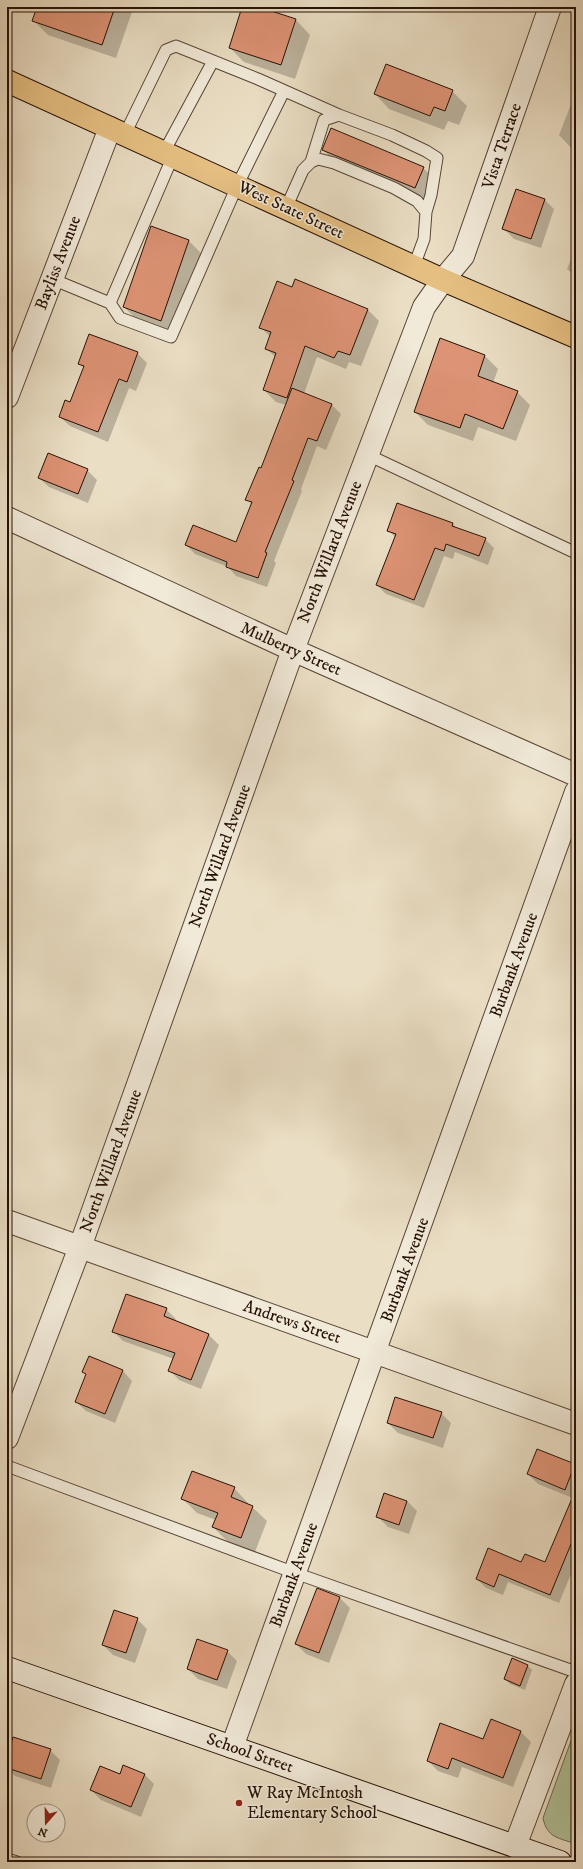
<svg xmlns="http://www.w3.org/2000/svg" width="583" height="1869" viewBox="0 0 583 1869" font-family="'IM FELL DW Pica',serif">
  <style>
    .green { fill: #b1c299; stroke: #6c6a4f }
    .shadow { fill: #0003 }
    .building { fill: #dd9375; stroke: #261105 }
    .lines { fill: none; stroke-linecap: round; stroke-linejoin: round }
    .service-casing { stroke: #574435; stroke-width: 13 }
    .minor-casing { stroke: #574435; stroke-width: 24 }
    .secondary-casing { stroke: #261105; stroke-width: 24 }
    .primary-casing { stroke: #261105; stroke-width: 24 }
    .service { stroke: #f1ead9; stroke-width: 11 }
    .minor { stroke: #f1ead9; stroke-width: 22 }
    .secondary { stroke: #f1ead9; stroke-width: 22 }
    .primary { stroke: #e5bf82; stroke-width: 22 }
    .poi-dot { fill: #8f2418; stroke: #f1ead9; stroke-width: 1.5 }
    .labels { text-anchor: middle; dominant-baseline: central; stroke-width: 3; stroke-linejoin: round; paint-order: stroke }
    .street-label { font-size: 17px; fill: #261105; stroke: #f1ead9 }
    .poi-label { font-size: 17px; fill: #261105; stroke: #f1ead9; text-anchor: start }
  </style>
  <rect width="100%" height="100%" fill="#eadec4"/>
  <filter id="stains"><feTurbulence type="fractalNoise" baseFrequency=".005" numOctaves="4"/><feColorMatrix values="0 0 0 0 .2 0 0 0 0 .09 0 0 0 0 .02 0 0 0 .5 -.17"/></filter>
  <radialGradient id="worn" r=".72"><stop offset=".6" stop-color="#630" stop-opacity="0"/><stop offset="1" stop-color="#630" stop-opacity=".3"/></radialGradient>
  <!-- green -->
  <path class="green" d="M576,1727V1844C559,1838 547,1838 543,1818Z"/>
  <!-- shadow -->
  <path class="shadow" d="M38,7H131L133,9L116,58L48,35L33,20Z
    M243,7H256L296,20L310,35L295,79L244,62L230,48Z
    M452,91L467,106L459,125L448,121L444,130L389,109L375,94Z
    M575,94H576V150L572,149L559,135Z
    M323,150L423,168L438,182L429,202L338,164Z
    M544,199L554,209L541,248L514,239L504,229Z
    M152,228L189,241L203,255L176,335L138,321L124,307Z
    M576,247V277L567,269Z
    M296,281L368,310L379,321L361,366L349,362L346,369L317,357L304,394L332,405L341,414L326,450L317,446L301,489L302,491L274,561L276,563L267,587L236,576L228,567L195,554L186,545L237,544L252,505L247,499L262,469L286,405L276,402L264,390L275,357L266,348L270,337L261,327L293,288Z
    M137,353L147,363L136,391L129,388L108,442L70,426L60,417L71,403L84,368L79,363Z
    M485,356L498,369L493,383L517,392L530,405L516,441L478,427L473,441L428,425L415,412Z
    M87,470L97,480L88,503L49,487L39,478Z
    M398,505L453,524L457,529L485,539L494,548L488,565L455,552L453,559L444,556L424,608L386,594L377,585L396,538L389,531Z
    M7,1265L11,1269L7,1279Z
    M166,1309L176,1319L175,1321L209,1335L219,1345L201,1389L179,1380L169,1370L174,1359L123,1341L113,1331Z
    M123,1371L132,1381L115,1423L86,1411L76,1402L87,1375L83,1372Z
    M441,1413L451,1423L443,1448L398,1433L388,1423Z
    M538,1450L576,1466L575,1499L538,1484L528,1474Z
    M234,1488L248,1503L247,1505L252,1507L267,1521L255,1552L228,1542L213,1527L216,1520L197,1513L182,1498Z
    M407,1501L417,1511L409,1534L388,1527L378,1517Z
    M576,1519V1562L559,1603L508,1582L503,1595L486,1588L477,1579L522,1563H546Z
    M317,1589L340,1598L350,1608L329,1663L306,1654L296,1644Z
    M137,1619L147,1629L135,1663L113,1655L103,1645Z
    M227,1651L237,1661L227,1689L198,1679L188,1669Z
    M528,1666L532,1670L525,1690L510,1684L505,1679Z
    M491,1721L521,1732L531,1742L513,1787L462,1767L458,1778L438,1771L428,1761L484,1740Z
    M50,1750L60,1760L51,1788L15,1776L7,1769V1759Z
    M144,1774L154,1784L141,1817L101,1800L91,1790L121,1775Z
    M87,1857L98,1862H85Z"/>
  <!-- building -->
  <path class="building" d="M37,7H115L102,45L32,21Z
    M242,7H259L296,19L281,65L229,48Z
    M386,64L453,90L445,111L434,107L430,116L374,94Z
    M331,128L424,167L415,188L322,150Z
    M516,189L545,199L531,239L502,229Z
    M151,226L189,240L161,321L123,307Z
    M295,279L368,309L350,355L338,351L334,358L305,346L287,398L263,390L276,353L265,349L271,332L259,328L277,281L292,287Z
    M89,334L138,352L127,382L119,379L98,432L59,417L65,400L70,402L84,366L78,364Z
    M440,338L485,355L478,376L518,391L503,429L465,414L460,428L414,412Z
    M292,388L332,404L317,441L308,438L292,480L294,481L265,552L267,553L258,578L226,567L227,562L185,545L193,525L236,542L252,502L245,500L259,467L261,468Z
    M48,453L88,469L78,494L38,478Z
    M397,503L453,523L452,526L486,538L479,556L446,544L444,551L435,548L414,600L376,585L396,534L387,531Z
    M126,1294L167,1308L164,1316L209,1334L191,1380L168,1371L175,1353L112,1332Z
    M89,1356L123,1370L105,1414L75,1402L86,1374L82,1372Z
    M395,1397L442,1412L433,1438L387,1423Z
    M537,1449L575,1464L565,1490L527,1474Z
    M192,1471L235,1487L231,1497L253,1506L241,1538L212,1527L218,1513L181,1499Z
    M576,1489V1532L550,1595L499,1574L494,1587L476,1579L488,1548L521,1562L525,1554L545,1562Z
    M384,1493L407,1501L399,1525L376,1517Z
    M317,1588L340,1597L319,1653L295,1644Z
    M114,1610L138,1618L126,1653L102,1645Z
    M197,1639L228,1650L217,1680L187,1669Z
    M512,1658L528,1665L520,1686L504,1679Z
    M491,1719L521,1731L503,1778L452,1758L448,1769L427,1761L440,1723L483,1739Z
    M13,1737L51,1749L41,1779L7,1768V1756Z
    M123,1765L145,1774L131,1807L90,1790L100,1766L120,1774Z"/>
  <g class="lines">
    <defs>
      <path id="service" d="M125,134L166,50L176,46L258,79L339,115
        M164,152L213,61
        M311,162L324,120L339,115L392,135L426,151L437,158L431,195L426,212
        M286,208L303,170L311,162L318,159L334,163L394,188L417,201L426,212L424,239L414,266
        M52,279L110,303L173,156
        M110,303L120,318L171,337L237,186L284,91
        M368,455L576,553
        M7,1466L295,1573L576,1672
        M7,1859L17,1862"/>
      <path id="minor" d="M7,397L110,128
        M7,518L293,650L576,775
        M7,1221L576,1424
        M7,1438L80,1247L293,650L424,307L443,280L463,256L550,7
        M232,1747L576,792
        M515,1846L576,1684"/>
      <path id="secondary" d="M7,1668L560,1862"/>
      <path id="primary" d="M7,81L443,280L576,337"/>
    </defs>
    <!-- service casing -->
    <use href="#service" class="service-casing"/>
    <!-- minor casing -->
    <use href="#minor" class="minor-casing"/>
    <!-- secondary casing -->
    <use href="#secondary" class="secondary-casing"/>
    <!-- primary casing -->
    <use href="#primary" class="primary-casing"/>
    <!-- service -->
    <use href="#service" class="service"/>
    <!-- minor -->
    <use href="#minor" class="minor"/>
    <!-- secondary -->
    <use href="#secondary" class="secondary"/>
    <!-- primary -->
    <use href="#primary" class="primary"/>
  </g>
  <!-- markers -->
  <circle class="poi-dot" cx="239" cy="1803" r="4"/>
  <g class="labels">
    <!-- street labels -->
    <g class="street-label">
      <text transform="translate(502 146) rotate(-71)">Vista Terrace</text>
      <text transform="translate(291 210) rotate(25)">West State Street</text>
      <text transform="translate(58 263) rotate(-69)">Bayliss Avenue</text>
      <text transform="translate(330 552) rotate(-69)">North Willard Avenue</text>
      <text transform="translate(291 649) rotate(24)">Mulberry Street</text>
      <text transform="translate(220 856) rotate(-70)">North Willard Avenue</text>
      <text transform="translate(514 965) rotate(-70)">Burbank Avenue</text>
      <text transform="translate(111 1161) rotate(-70)">North Willard Avenue</text>
      <text transform="translate(405 1270) rotate(-70)">Burbank Avenue</text>
      <text transform="translate(292 1322) rotate(19)">Andrews Street</text>
      <text transform="translate(294 1575) rotate(-70)">Burbank Avenue</text>
      <text transform="translate(250 1753) rotate(19)">School Street</text>
    </g>
    <!-- poi labels -->
    <g class="poi-label">
      <text x="247" y="1793">W Ray McIntosh<tspan x="247" dy="20">Elementary School</tspan></text>
    </g>
  </g>
  <!-- margin -->
  <rect width="583" height="1869" fill="none" stroke="#eadec4" stroke-width="24"/>
  <rect x="8" y="8" width="567" height="1853" fill="none" stroke="#261105" stroke-width="2"/>
  <rect x="12" y="12" width="559" height="1845" fill="none" stroke="#261105"/>
  <!-- north arrow -->
  <g transform="translate(46 1823) rotate(200)"><circle r="19" fill="#f1ead9" stroke="#a09384"/>
  <path d="M0-3L7 15L0 10L-7 15Z" fill="#8f2418"/>
  <text y="-6" font-size="11" font-weight="bold" text-anchor="middle" fill="#261105">N</text>
  </g>
  <rect width="100%" height="100%" filter="url(#stains)"/>
  <rect width="100%" height="100%" fill="url(#worn)"/>
</svg>
